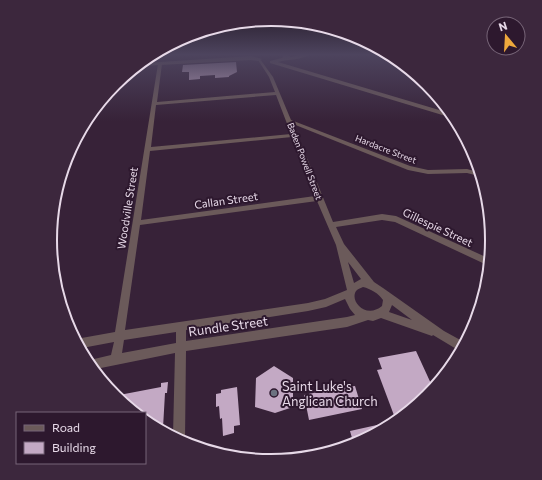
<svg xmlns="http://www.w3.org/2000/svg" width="542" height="480" viewBox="0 0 542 480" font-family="Commissioner,sans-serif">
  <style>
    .building { fill: #c3a9c4 }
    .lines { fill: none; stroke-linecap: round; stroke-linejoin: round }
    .minor { fill: #6b5a5a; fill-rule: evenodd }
    .tertiary { fill: #6b5a5a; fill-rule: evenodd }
    .worship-dot { fill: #6b7280; stroke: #2d182e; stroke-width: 1.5 }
    .labels { text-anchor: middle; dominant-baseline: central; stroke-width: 4; stroke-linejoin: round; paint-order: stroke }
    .far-street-label { font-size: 9px; fill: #e7d9e8; stroke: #2d182e }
    .street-label { font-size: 11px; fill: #e7d9e8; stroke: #2d182e }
    .near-street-label { font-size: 13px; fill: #e7d9e8; stroke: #2d182e }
    .near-poi-label { font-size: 13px; fill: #e7d9e8; stroke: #2d182e; text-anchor: start }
    .rim { fill: none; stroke: #e7d9e8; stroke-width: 2 }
  </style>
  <rect width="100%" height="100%" fill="#372238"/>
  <!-- building -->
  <path class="building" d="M236,62L237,72L229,76V77L215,78V75L200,76V79L189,80V72H182L183,65Z
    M416,351L433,388L427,396L395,418L377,370L382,369L378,358Z
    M274,366L293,378V407L275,413L255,407L256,378Z
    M168,382L167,393H165L163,428L145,416V413H140L114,396L161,387V383Z
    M328,383L340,388L355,386L362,409L309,420L304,395L318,392Z
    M237,387L240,425L234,426V433L223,436L222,418L220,419L219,406L216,407V394L221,393V390Z
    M386,423L355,444L354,445L350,431Z"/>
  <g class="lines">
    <!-- minor -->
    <path class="minor" d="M260,59L273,77L291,120L410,166L428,170L467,169L478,172L479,176L467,173L428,174L408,170L293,124L297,133L299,135L298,136L333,222L382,214L396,216L488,258L487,265L395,222L382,220L336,227L344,244L374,282L383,288L444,331L464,342L458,350L433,335L432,336L381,318L373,321L368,320L347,327L186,351L185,439L184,442L173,435L175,353L96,369L90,360L111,355L114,342L82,348L76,339L115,332L158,64L160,63L162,64L157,102L275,92L269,77L258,60ZM276,95L291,134L151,147L156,105ZM292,137L315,196L141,220L150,151ZM317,201L336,245L347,290L325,299L308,303L125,330L140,225ZM348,262L361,279L354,283ZM363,287C371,289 378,293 383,300L382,306C365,320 348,299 357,290C358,289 361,288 363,287ZM345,299L350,309L355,315L347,317L186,341V330L308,311L326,307ZM392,305L412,320L389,312ZM176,332V343L122,353L124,340Z"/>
    <!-- tertiary -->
    <path class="tertiary" d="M282,54H287L291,57L303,54H311C301,60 289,59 278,62L446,112L449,117L270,63V61L282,58L283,57Z
      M251,56L262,59L259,61L251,60L141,66L145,63Z"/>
  </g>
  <!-- sky -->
  <linearGradient id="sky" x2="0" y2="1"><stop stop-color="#1e131f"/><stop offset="0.45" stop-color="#4d445e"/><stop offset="1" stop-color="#4d445e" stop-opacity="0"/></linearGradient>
  <rect width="542" height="121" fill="url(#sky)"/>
  <!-- markers -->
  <circle class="worship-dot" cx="274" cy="393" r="4"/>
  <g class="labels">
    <!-- far-street labels -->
    <g class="far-street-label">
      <text transform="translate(386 149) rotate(21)">Hardacre Street</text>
      <text transform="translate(305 161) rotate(69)">Baden Powell Street</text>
    </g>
    <!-- street labels -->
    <g class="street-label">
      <text transform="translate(226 200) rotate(-8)">Callan Street</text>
      <text transform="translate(127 208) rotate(-81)">Woodville Street</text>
      <text transform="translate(438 227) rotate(25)">Gillespie Street</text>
    </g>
    <!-- near-street labels -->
    <g class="near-street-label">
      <text transform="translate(228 326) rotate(-8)">Rundle Street</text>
    </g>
    <!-- near-poi labels -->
    <g class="near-poi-label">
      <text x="282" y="386">Saint Luke's<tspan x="282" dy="15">Anglican Church</tspan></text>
    </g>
  </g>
  <!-- crop -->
  <path d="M0 0H542V480H0ZM57 240a214 214 0 1 1 428 0a214 214 0 1 1-428 0Z" fill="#3c273d" fill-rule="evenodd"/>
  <path class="rim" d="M57 240a214 214 0 1 1 428 0a214 214 0 1 1-428 0Z"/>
  <!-- legend -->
  <rect x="16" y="412" width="130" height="52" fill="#2d182e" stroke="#776578"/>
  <rect x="24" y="425" width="20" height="6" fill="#6b5a5a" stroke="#776578"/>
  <text x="52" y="432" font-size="12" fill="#e7d9e8">Road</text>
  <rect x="24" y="442" width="20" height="12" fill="#c3a9c4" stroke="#776578"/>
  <text x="52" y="452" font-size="12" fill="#e7d9e8">Building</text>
  <!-- north arrow -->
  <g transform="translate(506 36) rotate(342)"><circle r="19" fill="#2d182e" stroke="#776578"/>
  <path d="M0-3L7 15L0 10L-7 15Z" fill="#eea83c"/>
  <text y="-6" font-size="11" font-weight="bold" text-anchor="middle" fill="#e7d9e8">N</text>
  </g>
</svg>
